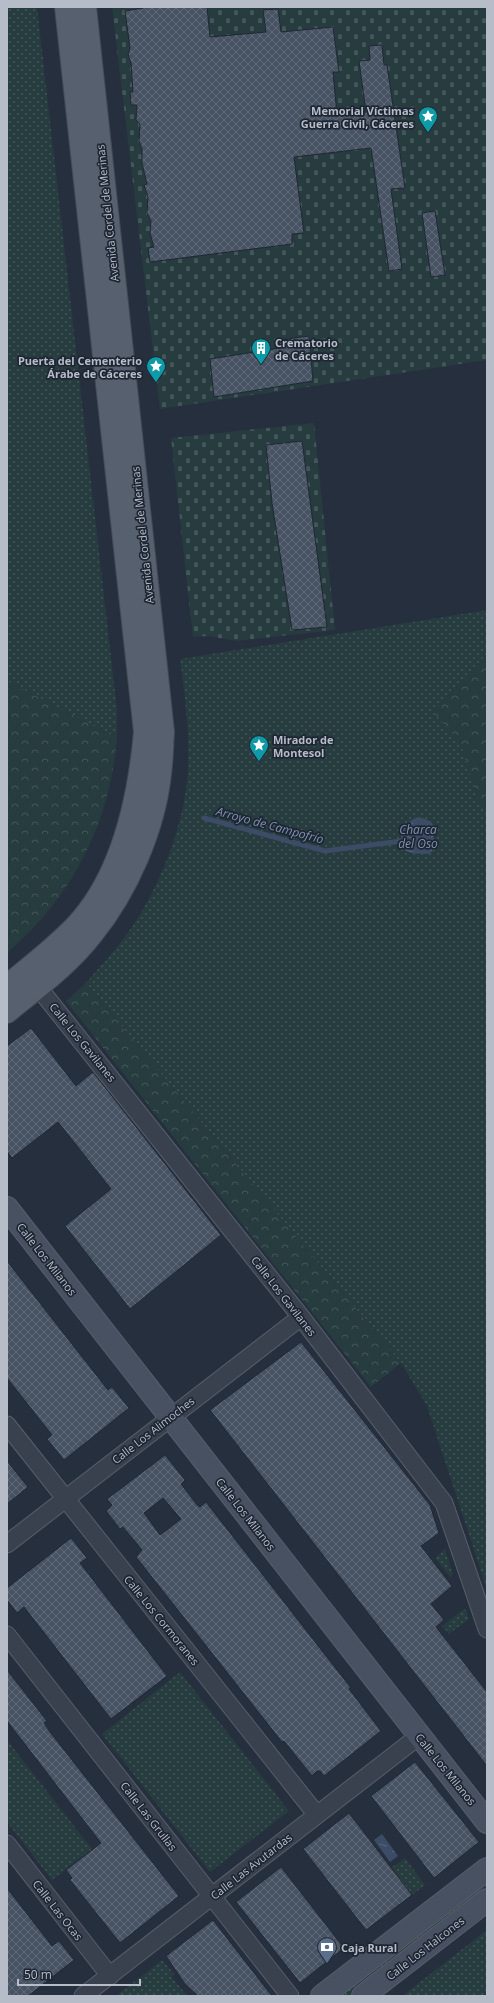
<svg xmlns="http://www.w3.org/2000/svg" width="494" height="2003" viewBox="0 0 494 2003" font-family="'Open Sans',sans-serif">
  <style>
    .grass { fill: url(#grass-dots) }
    .forest { fill: url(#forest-crowns) }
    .cemetery { fill: url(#cemetery-stones) }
    .water { fill: url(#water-ripples) }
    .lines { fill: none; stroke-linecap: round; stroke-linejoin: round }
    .stream { stroke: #3c4c66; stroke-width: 5 }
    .building { fill: url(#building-cross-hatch); stroke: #202835; fill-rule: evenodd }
    .street-casing { stroke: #575f6c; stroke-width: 19 }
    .secondary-casing { stroke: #575f6c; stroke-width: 24 }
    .primary-casing { stroke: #434a57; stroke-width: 24 }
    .street { stroke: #39414e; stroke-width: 17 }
    .secondary { stroke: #485161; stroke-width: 22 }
    .primary { stroke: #57606e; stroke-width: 22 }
    .labels { text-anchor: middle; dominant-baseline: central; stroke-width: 3.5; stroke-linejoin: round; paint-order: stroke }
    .poi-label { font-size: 11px; font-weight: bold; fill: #b6bdc9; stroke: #1e2633; text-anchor: start }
    .street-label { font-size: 11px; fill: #b6bdc9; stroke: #1e2633 }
    .water-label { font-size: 12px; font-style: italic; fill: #7e92af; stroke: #1e2633 }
  </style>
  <defs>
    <pattern id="grass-dots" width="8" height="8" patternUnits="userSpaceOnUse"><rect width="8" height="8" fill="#273c3f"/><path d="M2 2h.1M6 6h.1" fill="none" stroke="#445659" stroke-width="1.8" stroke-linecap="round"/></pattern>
    <pattern id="forest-crowns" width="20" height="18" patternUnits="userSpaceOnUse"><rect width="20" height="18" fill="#273c3f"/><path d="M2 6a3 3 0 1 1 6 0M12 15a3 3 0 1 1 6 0" fill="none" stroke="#445659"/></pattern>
    <pattern id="cemetery-stones" width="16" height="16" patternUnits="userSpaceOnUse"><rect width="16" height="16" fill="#273c3f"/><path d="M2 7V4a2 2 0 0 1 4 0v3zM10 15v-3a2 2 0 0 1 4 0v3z" fill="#445659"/></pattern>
    <pattern id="water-ripples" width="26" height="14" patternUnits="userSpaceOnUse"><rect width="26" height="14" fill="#3c4c66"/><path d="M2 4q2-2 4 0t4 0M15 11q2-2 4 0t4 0" fill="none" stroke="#56647b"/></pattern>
    <pattern id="building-cross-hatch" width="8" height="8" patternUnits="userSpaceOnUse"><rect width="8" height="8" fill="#475262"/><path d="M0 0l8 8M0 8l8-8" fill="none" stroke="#5f6977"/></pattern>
  </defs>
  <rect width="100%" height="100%" fill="#252f3e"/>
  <!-- grass -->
  <path class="grass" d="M7,7H37L117,710V738L7,681Z
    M487,610V654L434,711L452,719L487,791V1590L427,1406L401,1363L86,983C104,962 124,941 139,916C165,874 187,815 188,764C189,729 185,694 180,659Z
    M445,1549L453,1574L450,1577L435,1558Z
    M465,1608L469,1619L449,1634L442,1626Z
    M180,1672L289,1811L210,1872L102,1734Z
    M7,1740L92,1849L52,1880L7,1822Z
    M405,1858L425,1885L412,1895L391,1868Z
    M487,1880V1890L352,1996H332Z
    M487,1930V1996H402Z
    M162,1960L174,1974L172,1977L187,1996H116Z"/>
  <!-- forest -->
  <path class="forest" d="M487,654V816L479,803L460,742L433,712Z
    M7,681L117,738C110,824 72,897 7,953Z
    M86,983L401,1363L371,1387L66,1001Z"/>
  <!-- cemetery -->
  <path class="cemetery" d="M112,7H487V360L160,409Z
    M314,423L335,630L237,641L208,636L193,637L171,438Z"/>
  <!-- water -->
  <path class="water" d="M419,817C443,824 429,830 435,842L431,848L433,850L429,854C423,854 409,854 405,850C402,847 402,845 402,841C398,828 407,821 419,817Z
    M382,1834L398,1856L390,1862L374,1840Z"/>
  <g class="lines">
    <!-- stream -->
    <path class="stream" d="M204,818L325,851L402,841"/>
  </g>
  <!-- building -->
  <path class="building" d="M149,7H207L210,37L266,32L263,10L278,9L281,32L333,27L339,72H333L337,115L366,112L359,61L370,60L369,46L382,45L384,65H387L405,188L391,189L402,269L389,271L371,148L294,157L304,233L292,234V244L150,262L148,248L154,247L150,233L151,221L147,213L148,197L144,185L147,184L142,163V149L139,141L140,124L136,120L137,105H131L130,92H133L131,63L128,54L130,48L125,11Z
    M435,211L445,275L431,277L422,213Z
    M309,336L313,381L214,397L210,359L280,348L279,340Z
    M302,441L327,627L292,630L272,503L266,445Z
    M31,1028L76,1086L93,1072L221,1235L130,1309L65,1226L111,1189L58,1122L12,1158L7,1151V1046Z
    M7,1261L108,1390L112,1387L129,1408L64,1460L47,1439L52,1435L7,1378Z
    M301,1342L430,1505L439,1533L421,1546L452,1586L431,1604L444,1620L436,1627L487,1692V1766L210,1410Z
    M165,1455L185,1480L181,1484L198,1506L200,1507L206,1502L351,1688L349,1689L381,1731L324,1776L320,1771H317L312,1776L284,1741L282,1742L136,1557L142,1550L123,1527L120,1529L106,1511L112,1505L107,1499ZM163,1498L181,1519L160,1535L144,1513Z
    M7,1461L28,1487L7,1504Z
    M71,1538L87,1558L80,1563L167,1676L111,1719L24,1607L17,1613L7,1600V1588Z
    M7,1670L47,1721L44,1723L50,1732L179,1896L120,1943L70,1880L72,1878L66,1870L101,1843L7,1721Z
    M415,1762L479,1842L434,1878L371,1796Z
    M349,1813L412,1895L366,1930L303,1849Z
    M281,1867L344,1948L300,1983L236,1902Z
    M7,1888L52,1946L59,1941L74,1960L28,1996H7Z
    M213,1920L272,1996H198L185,1984L166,1956Z"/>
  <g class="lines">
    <defs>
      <path id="street" d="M38,987L301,1317L444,1503L487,1629
        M7,1425L317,1815
        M7,1544L301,1317
        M7,1635L290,1996
        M7,1844L110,1976
        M83,1996L419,1736"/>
      <path id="secondary" d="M7,1208L487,1822
        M322,1996L487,1869
        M363,1996L487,1900"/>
      <path id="primary" d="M7,986C30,967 55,948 76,926C123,876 139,798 145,732L66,7
        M7,1012C36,988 69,964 92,934C127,891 154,829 160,774C162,760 162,746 163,732L85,7"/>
    </defs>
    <!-- street casing -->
    <use href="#street" class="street-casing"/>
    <!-- secondary casing -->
    <use href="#secondary" class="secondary-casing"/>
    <!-- primary casing -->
    <use href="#primary" class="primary-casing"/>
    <!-- street -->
    <use href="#street" class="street"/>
    <!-- secondary -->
    <use href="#secondary" class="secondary"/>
    <!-- primary -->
    <use href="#primary" class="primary"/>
  </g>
  <!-- icons -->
  <defs>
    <symbol id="sight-pin" viewBox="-11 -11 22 30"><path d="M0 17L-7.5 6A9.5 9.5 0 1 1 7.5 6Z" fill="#0f9aa8" stroke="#1e2633"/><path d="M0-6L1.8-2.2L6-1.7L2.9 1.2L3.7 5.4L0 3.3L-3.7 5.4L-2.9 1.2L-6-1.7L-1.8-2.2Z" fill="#fff"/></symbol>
    <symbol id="building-pin" viewBox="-11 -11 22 30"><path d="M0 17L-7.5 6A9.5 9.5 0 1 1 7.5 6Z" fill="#0f9aa8" stroke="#1e2633"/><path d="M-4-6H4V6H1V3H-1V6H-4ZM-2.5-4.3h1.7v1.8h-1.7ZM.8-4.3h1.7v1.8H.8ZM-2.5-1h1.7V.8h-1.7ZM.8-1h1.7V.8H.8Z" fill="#fff"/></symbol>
    <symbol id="bank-pin" viewBox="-11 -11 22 30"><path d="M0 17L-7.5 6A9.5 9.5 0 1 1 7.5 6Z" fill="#5c6f8a" stroke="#1e2633"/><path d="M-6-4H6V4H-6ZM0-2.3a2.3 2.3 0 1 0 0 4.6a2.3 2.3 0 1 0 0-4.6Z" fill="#fff"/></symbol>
  </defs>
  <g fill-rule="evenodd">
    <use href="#sight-pin" x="417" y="105" width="22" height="30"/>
    <use href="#building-pin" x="250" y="337" width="22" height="30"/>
    <use href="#sight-pin" x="145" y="355" width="22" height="30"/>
    <use href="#sight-pin" x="248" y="734" width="22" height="30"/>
    <use href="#bank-pin" x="316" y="1936" width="22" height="30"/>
  </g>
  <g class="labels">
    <!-- poi labels -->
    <g class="poi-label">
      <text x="414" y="110" text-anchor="end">Memorial Víctimas<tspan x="414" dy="13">Guerra Civil, Cáceres</tspan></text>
      <text x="275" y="342">Crematorio<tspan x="275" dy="13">de Cáceres</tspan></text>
      <text x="142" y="360" text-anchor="end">Puerta del Cementerio<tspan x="142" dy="13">Árabe de Cáceres</tspan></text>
      <text x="273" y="739">Mirador de<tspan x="273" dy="13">Montesol</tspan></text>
      <text x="341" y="1947">Caja Rural</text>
    </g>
    <!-- street labels -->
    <g class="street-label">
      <text transform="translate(107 213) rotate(-96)">Avenida Cordel de Merinas</text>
      <text transform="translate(142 535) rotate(-96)">Avenida Cordel de Merinas</text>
      <text transform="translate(83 1042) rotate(51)">Calle Los Gavilanes</text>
      <text transform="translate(47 1259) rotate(52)">Calle Los Milanos</text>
      <text transform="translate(284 1296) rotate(52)">Calle Los Gavilanes</text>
      <text transform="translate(153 1430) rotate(-38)">Calle Los Alimoches</text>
      <text transform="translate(246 1514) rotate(52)">Calle Los Milanos</text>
      <text transform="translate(162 1620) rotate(51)">Calle Los Cormoranes</text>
      <text transform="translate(446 1769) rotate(51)">Calle Los Milanos</text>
      <text transform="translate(149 1816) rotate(52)">Calle Las Grullas</text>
      <text transform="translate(251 1866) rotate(-38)">Calle Las Avutardas</text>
      <text transform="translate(58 1910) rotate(52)">Calle Las Ocas</text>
      <text transform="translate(425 1948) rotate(-38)">Calle Los Halcones</text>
    </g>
    <!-- water labels -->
    <g class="water-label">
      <text transform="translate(270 825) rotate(15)">Arroyo de Campofrío</text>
      <text x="418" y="829">Charca<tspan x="418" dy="14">del Oso</tspan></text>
    </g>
  </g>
  <!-- border -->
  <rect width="494" height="2003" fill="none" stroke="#b6bdc9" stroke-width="16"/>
  <!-- scale -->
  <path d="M18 1979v6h122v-6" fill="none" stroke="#b6bdc9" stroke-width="2"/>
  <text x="24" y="1979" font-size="12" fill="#b6bdc9" stroke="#1e2633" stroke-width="3" paint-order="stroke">50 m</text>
</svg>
